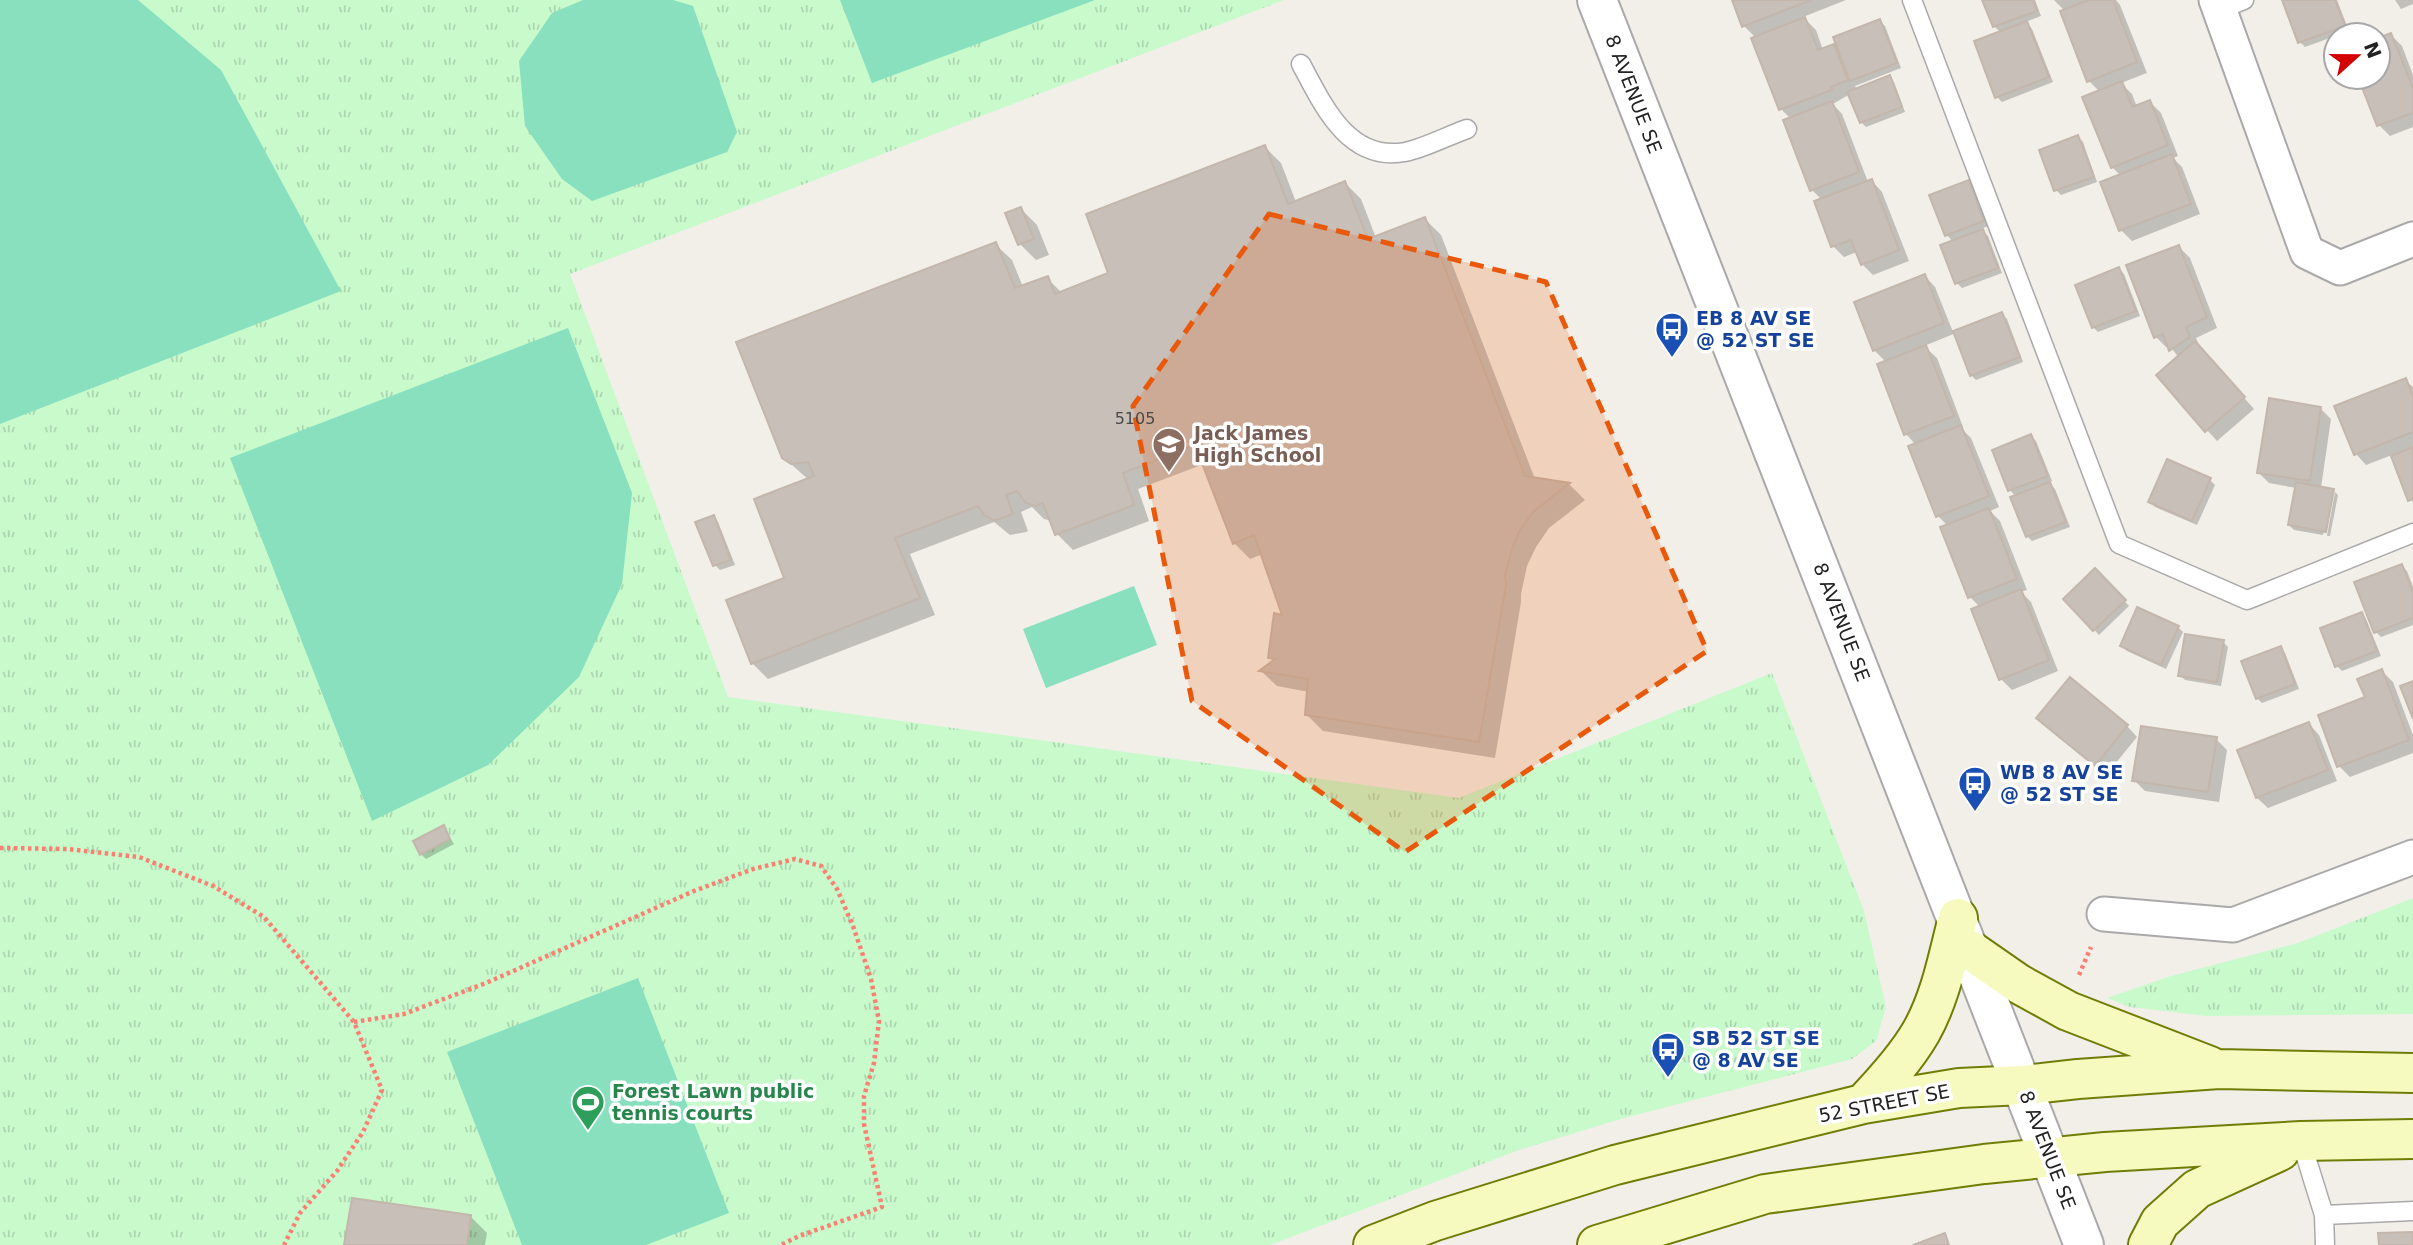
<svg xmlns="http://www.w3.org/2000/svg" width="2413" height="1245" viewBox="0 0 2413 1245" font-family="'DejaVu Sans',sans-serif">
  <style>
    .park { fill: url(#park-tufts) }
    .pitch { fill: #88e0be }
    .shadow { fill: #0003 }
    .building { fill: #c7bfb8; stroke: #c4b6ab; stroke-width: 2 }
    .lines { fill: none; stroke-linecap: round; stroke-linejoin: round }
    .service-casing { stroke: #a9a9a9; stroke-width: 21 }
    .minor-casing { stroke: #a9a9a9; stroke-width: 37 }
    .tertiary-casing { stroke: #a9a9a9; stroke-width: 42 }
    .secondary-casing { stroke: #707d05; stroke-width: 42 }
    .path { stroke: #fa8072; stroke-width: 4.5; stroke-dasharray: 3.5 3.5; stroke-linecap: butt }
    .service { stroke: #fff; stroke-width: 18 }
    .minor { stroke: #fff; stroke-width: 33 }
    .tertiary { stroke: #fff; stroke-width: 38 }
    .secondary { stroke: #f7fabf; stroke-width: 38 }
    .marked { fill: #e8590c; fill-opacity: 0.2; stroke: #e8590c; stroke-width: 5; stroke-dasharray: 14 9; stroke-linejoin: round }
    .labels { text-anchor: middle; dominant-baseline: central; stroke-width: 7; stroke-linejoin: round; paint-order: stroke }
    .number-label { font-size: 16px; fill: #4b4948 }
    .street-label { font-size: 19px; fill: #222; stroke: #fff }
    .transit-label { font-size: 19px; font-weight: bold; fill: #164399; stroke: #fff; text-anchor: start }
    .education-label { font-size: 19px; font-weight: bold; fill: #785e54; stroke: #fff; text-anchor: start }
    .leisure-label { font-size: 19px; font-weight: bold; fill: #27864d; stroke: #fff; text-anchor: start }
  </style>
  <defs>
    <pattern id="park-tufts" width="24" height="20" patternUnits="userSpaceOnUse" patternTransform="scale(1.75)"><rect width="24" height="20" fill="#c8facc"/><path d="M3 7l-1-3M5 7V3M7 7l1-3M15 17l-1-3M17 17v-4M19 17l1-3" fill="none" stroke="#acd6af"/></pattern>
  </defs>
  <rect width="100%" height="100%" fill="#f2efe9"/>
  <!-- park -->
  <path class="park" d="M0,0H1284L570,274L728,697L1459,798L1772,673L1864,911L1886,1007L1876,1041L1852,1059L1624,1118L1519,1150L1270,1245H0Z
    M2413,898V1014L2206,1016L2130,1007L2107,998L2171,976L2298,943Z"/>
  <!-- pitch -->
  <path class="pitch" d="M0,0H138L221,70L341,291L0,424Z
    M583,0H673L693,6L737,132L727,152L592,201L562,179L525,126L519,61L552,13Z
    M840,0H1095L872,83Z
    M568,328L632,493L622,584L579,677L488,765L372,821L230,458Z
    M1134,586L1157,645L1046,688L1023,629Z
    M638,978L729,1213L646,1245H522L447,1052Z"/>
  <!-- shadow -->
  <path class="shadow" d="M1734,0H1846L1803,17L1816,30L1823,50L1833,46L1842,54L1880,21L1885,26L1901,68L1855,86L1857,90L1889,77L1894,82L1905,112L1866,127L1861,122L1850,94L1833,104L1842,114L1868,182L1872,181L1882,192L1909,261L1873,275L1862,264L1857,252L1844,257L1833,246L1822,200L1812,190L1791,119L1781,109L1756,38L1744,26Z
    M1984,0H2035L2041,16L2025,22L2032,29L2053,82L2002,102L1997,97L2001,33L1994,26Z
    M2054,0H2116L2120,5L2147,73L2121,83L2132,94L2137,107L2150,102L2161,113L2178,156L2173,158L2182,167L2200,214L2132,241L2121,230V176L2112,167L2100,92L2089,81L2065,11Z
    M2284,0H2337L2349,31L2305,47L2300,42Z
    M2395,0H2413V4L2401,9Z
    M2391,35L2402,46L2413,75V127L2390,136L2379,125L2360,77H2378V40Z
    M2078,137L2083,142L2097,182L2061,195L2056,190Z
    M1265,147L1281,163L1296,202L1345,183L1361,199L1376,238L1425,219L1441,235L1535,479L1569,484L1585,500L1549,528L1536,547L1527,566L1521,594V602L1495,758L1323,731L1306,714L1309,692L1277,686L1261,671L1274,661L1270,657L1285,617L1263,554L1250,559L1234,543L1204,464L1138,489L1149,521L1073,550L1057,534L1052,521L1044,519L1032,507L1021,512L1028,531L1026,532L1010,535L994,522L910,554L935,615L768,679L752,663L786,579L809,480L783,457L995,244L1012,260L1023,287L1047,278L1062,293L1111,274Z
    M1968,182L1973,187L1988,226L1981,229L1988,236L2002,273L1962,288L1957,283L1943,246L1953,242L1947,235Z
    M1021,209L1037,225L1049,255L1036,260L1020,244Z
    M2179,247L2190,258L2217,328L2196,338L2200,348L2254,409L2217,441L2158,376L2179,358L2170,346L2166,347L2156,337Z
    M2119,269L2124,274L2140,316L2098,332L2093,327Z
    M1925,276L1935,287L1953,332L2002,314L2007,319L2023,362L1976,380L1971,375L1956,333L1924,346L1937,358L1963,427L1961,428L1971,438L1999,507L1990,511L2000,521L2027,590L2021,592L2031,602L2058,671L2012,690L2001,679L1980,607L1970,597L1948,526L1938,516L1916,445L1906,434L1887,363L1874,350Z
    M2405,380L2413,387V503L2392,455L2366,465L2356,454Z
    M2320,408L2331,419L2321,488L2334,492H2331L2323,535L2294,530L2289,525L2296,488L2269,483L2258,472Z
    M2031,436L2036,441L2052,481L2048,482L2055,489L2070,527L2032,541L2027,536L2016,497L2010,490Z
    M2168,461L2210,480L2215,485L2197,525L2155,507L2150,502Z
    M2335,492L2338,495L2330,536H2327Z
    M713,517L718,522L735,565L720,570L715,565Z
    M2402,566L2407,571L2413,587V625L2381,637L2376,632Z
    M2095,570L2129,606L2099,635L2065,599Z
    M2361,614L2366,619L2381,656L2342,671L2337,666L2322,629Z
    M2178,627L2183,632L2166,669L2127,651L2122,646Z
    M2223,642L2228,647L2221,686L2185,680L2180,675Z
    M2280,648L2285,653L2299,689L2262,703L2257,698Z
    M2382,671L2393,682L2413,735V753L2350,777L2339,766Z
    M2309,724L2319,735L2337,781L2268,808L2257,798L2239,751Z
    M2127,726L2137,737L2106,775L2049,728Z
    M2216,739L2227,750L2219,802L2145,791L2134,780Z
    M444,828L454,844L426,859L421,854Z
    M471,1217L487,1233L485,1245H346Z"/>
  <!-- building -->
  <path class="building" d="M1732,0H1811L1742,27Z
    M1982,0H2033L2037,11L1993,27Z
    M2089,0H2113L2137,62L2087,82L2060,11Z
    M2282,0H2335L2345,26L2298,43Z
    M1805,17L1818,50L1834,44L1848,80L1831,87L1832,90L1779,110L1751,38Z
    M1880,19L1897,63L1850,81L1833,37Z
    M2027,21L2049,77L1995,98L1974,41Z
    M2391,33L2413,88V113L2377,126L2358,77H2378V38Z
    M1890,75L1902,107L1860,123L1847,92Z
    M2122,81L2132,107L2150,100L2168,145L2111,168L2082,97Z
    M1832,101L1859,172L1810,191L1783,120Z
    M2078,135L2094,177L2054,191L2039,150Z
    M1265,145L1288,204L1345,181L1368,239L1425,217L1525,476L1570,483L1533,512L1520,530L1512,549L1505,576L1506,585L1479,742L1305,715L1308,679L1259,671L1275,659L1268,658L1274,613L1282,615L1254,535L1233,544L1195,445L1123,473L1134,505L1055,535L1043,503L1035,506L1026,503L1017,491L1006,495L1013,514L1000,519L993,520L984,515L978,506L895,538L920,598L751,664L726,600L784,578L754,499L814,476L808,462L791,464L782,458L736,342L996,242L1015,288L1048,276L1055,294L1108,273L1086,214Z
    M2172,154L2191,204L2119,231L2100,182Z
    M1872,179L1899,250L1861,265L1851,240L1831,247L1814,201Z
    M1969,180L1984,221L1945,236L1929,195Z
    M1021,207L1034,239L1018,245L1005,213Z
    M1983,229L1998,268L1955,284L1940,245Z
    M2179,245L2207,317L2186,327L2190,337L2169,351L2163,334L2154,338L2126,265Z
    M2119,267L2136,311L2092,328L2075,285Z
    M1925,274L1944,323L1873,351L1854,302Z
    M2002,312L2020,357L1970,376L1953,331Z
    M2195,341L2245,397L2205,432L2156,375Z
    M1926,345L1954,416L1904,435L1877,364Z
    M2406,378L2413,397V432L2354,455L2334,406Z
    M2269,398L2321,407L2310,481L2257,473Z
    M1961,425L1989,496L1936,517L1908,446Z
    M2031,434L2048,476L2008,491L1992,450Z
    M2413,447V499L2408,501L2391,456Z
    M2167,459L2211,478L2192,521L2148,502Z
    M2050,482L2066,522L2026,537L2010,497Z
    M2296,482L2334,489L2326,532L2288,525Z
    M1989,508L2017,579L1968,598L1940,527Z
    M714,515L731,560L713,566L695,522Z
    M2402,564L2413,592V618L2374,633L2354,582Z
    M2095,568L2126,600L2093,631L2063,599Z
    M2021,589L2049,660L1999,680L1971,609Z
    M2137,607L2179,626L2161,665L2120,646Z
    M2362,612L2377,651L2335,667L2320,628Z
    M2185,634L2224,640L2217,682L2178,676Z
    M2281,646L2295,684L2256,699L2241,661Z
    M2382,669L2409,740L2337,767L2318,715L2365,697L2357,679Z
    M2070,677L2128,725L2095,766L2036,718Z
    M2413,681V719L2400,686Z
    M2309,722L2328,770L2256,798L2237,750Z
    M2141,726L2217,737L2208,792L2132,781Z
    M444,825L450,839L420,855L413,841Z
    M352,1198L471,1215L467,1245H344Z
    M2413,1232V1245H2379L2378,1233Z
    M1945,1233L1949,1245H1913Z"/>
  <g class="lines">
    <defs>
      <path id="service" d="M1912,0L2119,544L2247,600L2413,533
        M2219,10L2244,0
        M1301,64C1323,105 1348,162 1405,152C1425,148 1447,136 1467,129
        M2301,1141L2324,1215L2325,1245
        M2324,1215L2413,1211"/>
      <path id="minor" d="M2216,0L2307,252L2340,268L2413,239
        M2104,914L2233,925L2413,857"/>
      <path id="tertiary" d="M1597,0L2084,1245"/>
      <path id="secondary" d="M1970,950L2019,984L2068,1011L2210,1066
        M1863,1104C1884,1082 1906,1058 1921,1032C1941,997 1948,956 1958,918
        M1373,1245L1435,1221L1615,1165L1863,1104L1959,1088L2023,1085L2078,1079L2219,1069L2413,1073
        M1597,1245L1765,1194L1984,1164L2105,1152L2301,1141L2413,1139
        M2148,1245L2160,1222L2197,1189L2280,1151"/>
    </defs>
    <!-- service casing -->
    <use href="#service" class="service-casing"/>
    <!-- minor casing -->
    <use href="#minor" class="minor-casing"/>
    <!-- tertiary casing -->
    <use href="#tertiary" class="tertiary-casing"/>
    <!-- secondary casing -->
    <use href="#secondary" class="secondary-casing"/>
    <!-- path -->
    <path class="path" d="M0,848L67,849L139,857L213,886L264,917L354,1022L382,1090L363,1132L337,1171L300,1213L284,1245
      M2079,975L2091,947
      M354,1022L404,1014L486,983L694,891L753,869L795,859L821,866L837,889L853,926L871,979L879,1021L874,1063L864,1096V1124L882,1207L799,1236L781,1245"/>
    <!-- service -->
    <use href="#service" class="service"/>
    <!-- minor -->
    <use href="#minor" class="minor"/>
    <!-- tertiary -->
    <use href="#tertiary" class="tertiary"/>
    <!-- secondary -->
    <use href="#secondary" class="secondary"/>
  </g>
  <!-- marked area -->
  <path class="marked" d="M1269,214L1546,282L1707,651L1405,852L1192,701L1133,406Z"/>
  <!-- icons -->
  <defs>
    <symbol id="bus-pin" viewBox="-11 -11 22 30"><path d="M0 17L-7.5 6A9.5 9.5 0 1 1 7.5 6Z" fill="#1a4fb4" stroke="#fff"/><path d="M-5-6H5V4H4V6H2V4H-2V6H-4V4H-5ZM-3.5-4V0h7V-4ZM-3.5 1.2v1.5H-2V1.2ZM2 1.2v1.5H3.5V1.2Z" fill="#fff"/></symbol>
    <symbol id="school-pin" viewBox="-11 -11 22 30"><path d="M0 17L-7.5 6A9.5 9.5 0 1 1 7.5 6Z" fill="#8d6e63" stroke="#fff"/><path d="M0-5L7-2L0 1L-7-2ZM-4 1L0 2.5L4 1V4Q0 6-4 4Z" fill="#fff"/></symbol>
    <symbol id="stadium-pin" viewBox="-11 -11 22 30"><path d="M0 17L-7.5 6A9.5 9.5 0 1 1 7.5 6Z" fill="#2e9e5b" stroke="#fff"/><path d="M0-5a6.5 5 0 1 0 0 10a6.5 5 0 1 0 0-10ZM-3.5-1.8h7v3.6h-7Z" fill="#fff"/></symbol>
  </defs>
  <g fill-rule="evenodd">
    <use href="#bus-pin" x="1653" y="310" width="38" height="52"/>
    <use href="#school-pin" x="1150" y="425" width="38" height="52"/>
    <use href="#bus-pin" x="1956" y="764" width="38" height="52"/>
    <use href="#bus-pin" x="1649" y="1030" width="38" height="52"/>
    <use href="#stadium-pin" x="569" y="1083" width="38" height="52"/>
  </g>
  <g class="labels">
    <!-- number labels -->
    <g class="number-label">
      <text x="1135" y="418">5105</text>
    </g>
    <!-- street labels -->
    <g class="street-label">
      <text transform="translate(1634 94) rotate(69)">8 AVENUE SE</text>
      <text transform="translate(1842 622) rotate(69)">8 AVENUE SE</text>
      <text transform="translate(1884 1103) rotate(-11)">52 STREET SE</text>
      <text transform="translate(2048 1150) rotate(69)">8 AVENUE SE</text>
    </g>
    <!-- transit labels -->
    <g class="transit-label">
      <text x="1696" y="318">EB 8 AV SE<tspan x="1696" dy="22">@ 52 ST SE</tspan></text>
      <text x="2000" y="772">WB 8 AV SE<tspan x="2000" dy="22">@ 52 ST SE</tspan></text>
      <text x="1692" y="1038">SB 52 ST SE<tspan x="1692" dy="22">@ 8 AV SE</tspan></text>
    </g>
    <!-- education labels -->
    <g class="education-label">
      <text x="1194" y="433">Jack James<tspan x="1194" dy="22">High School</tspan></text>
    </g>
    <!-- leisure labels -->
    <g class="leisure-label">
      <text x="612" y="1091">Forest Lawn public<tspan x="612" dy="22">tennis courts</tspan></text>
    </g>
  </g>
  <!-- north arrow -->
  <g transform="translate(2357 56) rotate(69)"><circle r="33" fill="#ffffff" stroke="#a7a7a7" stroke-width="2"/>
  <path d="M0-5L12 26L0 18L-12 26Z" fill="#d40000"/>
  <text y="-10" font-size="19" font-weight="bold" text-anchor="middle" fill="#222222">N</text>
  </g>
</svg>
